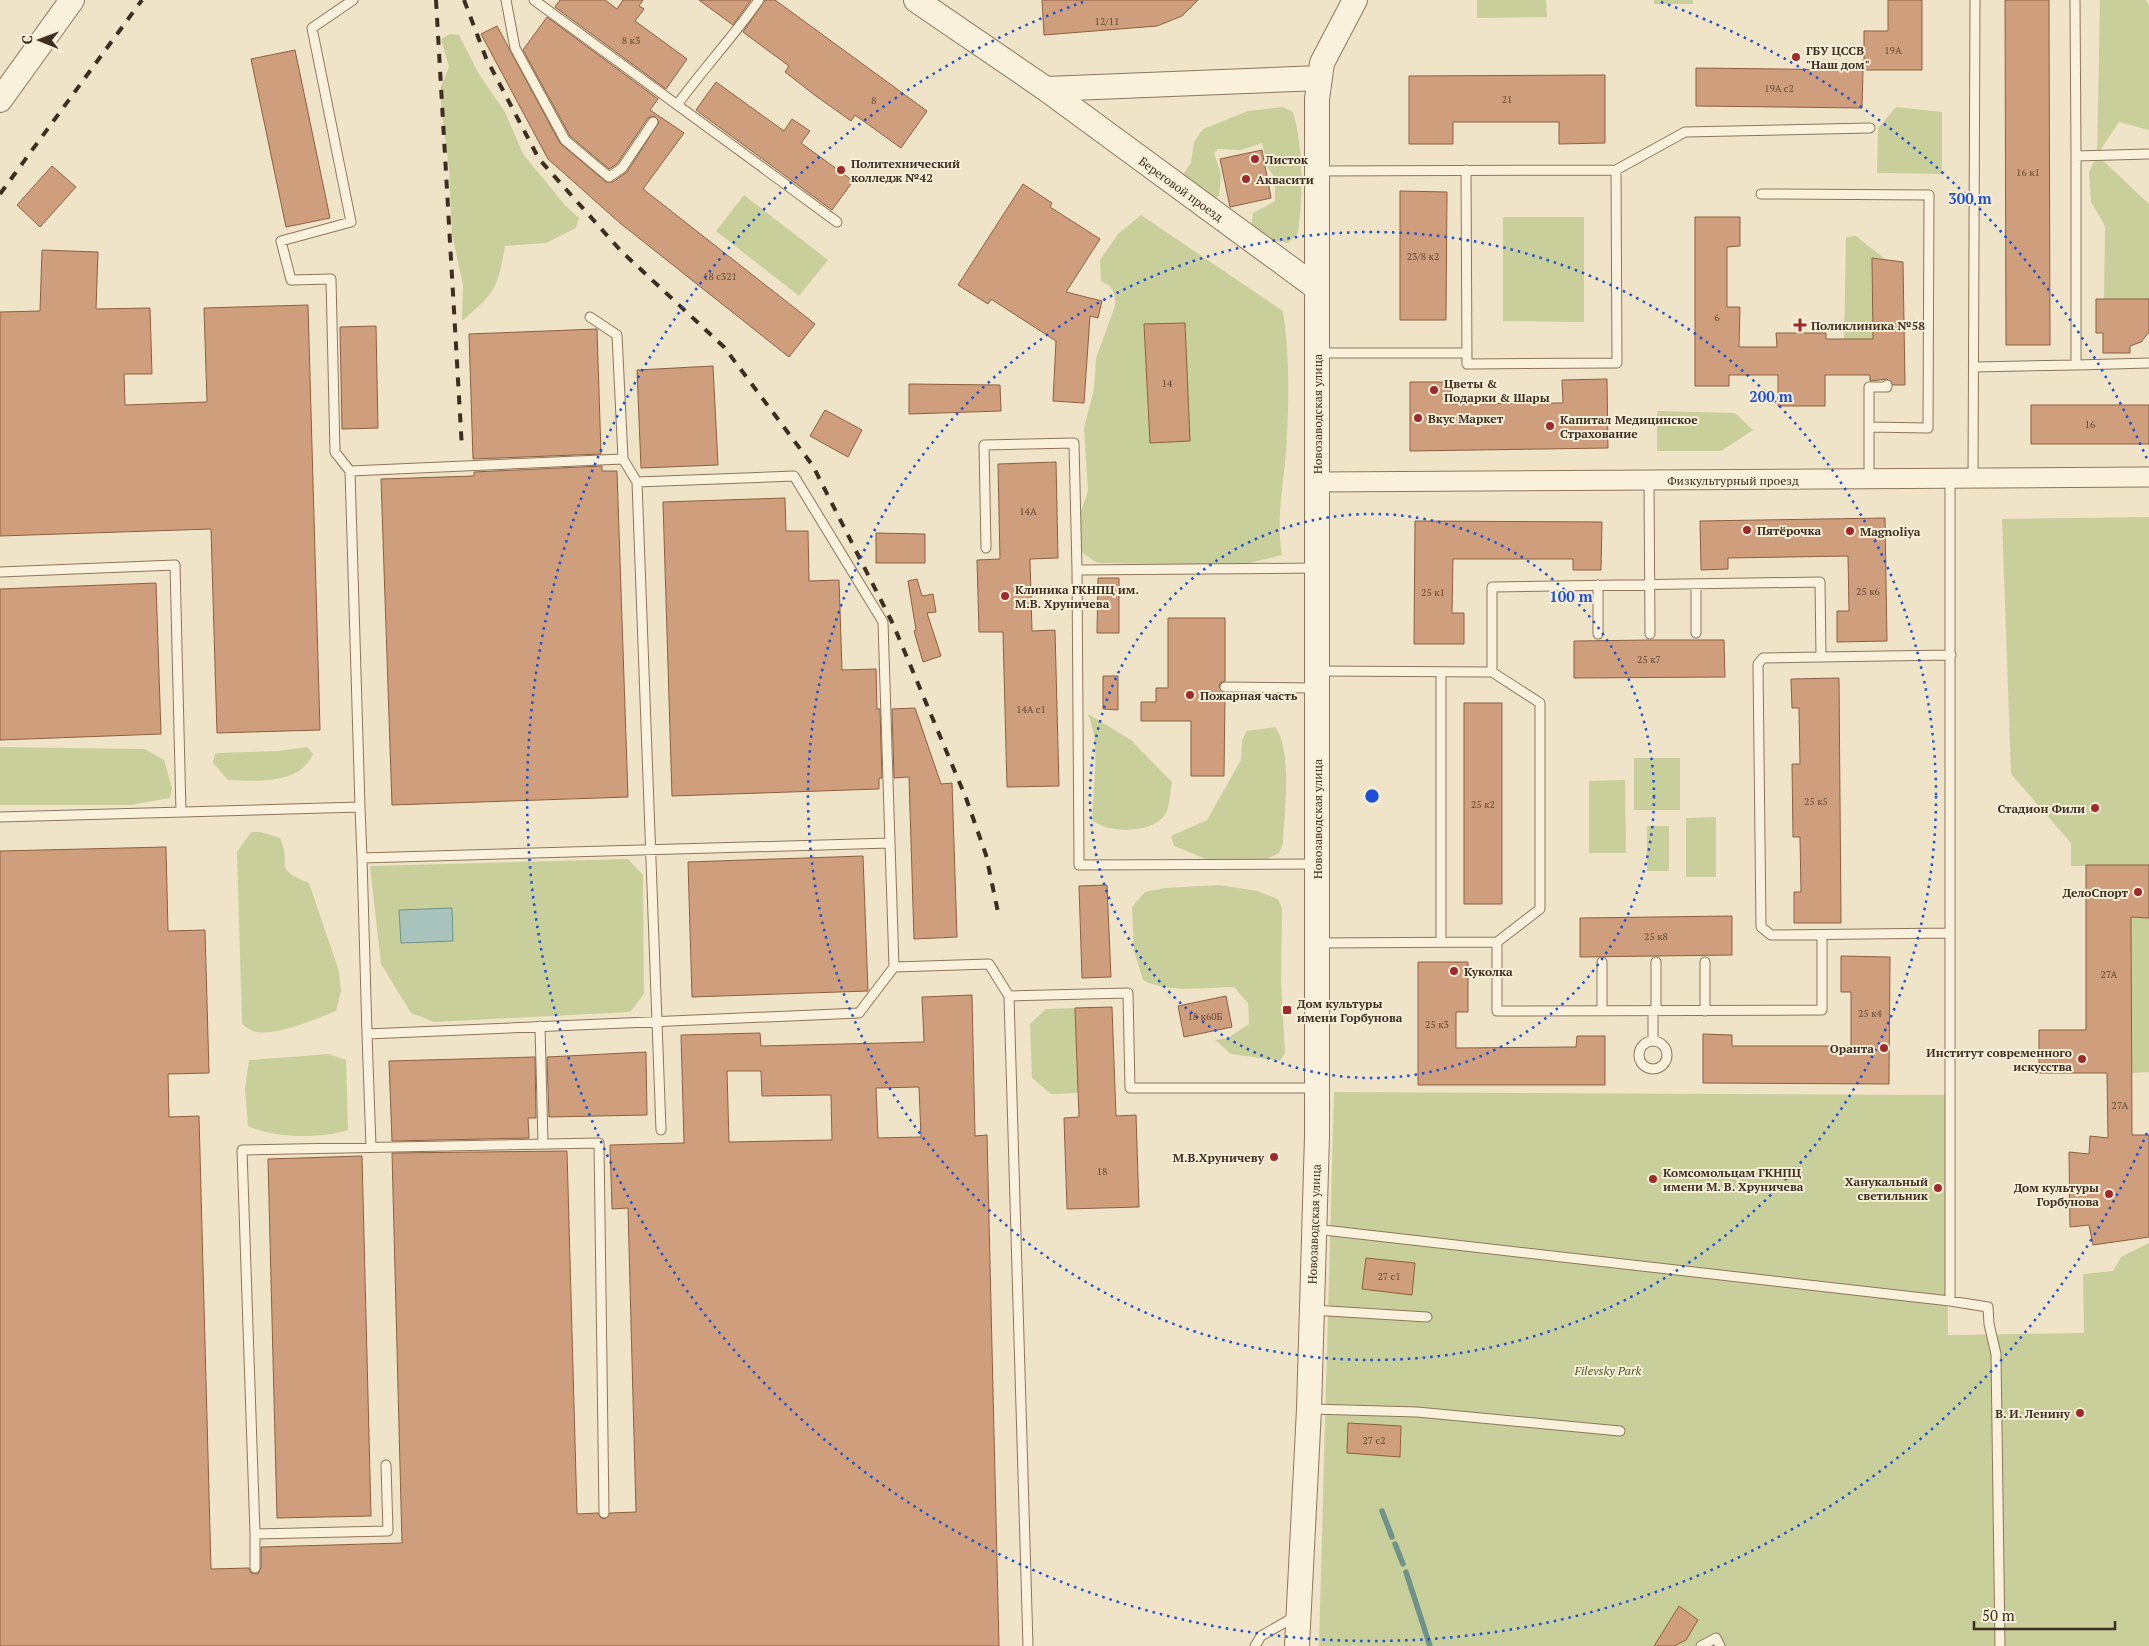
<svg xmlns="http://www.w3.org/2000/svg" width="2149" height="1646" viewBox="0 0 2149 1646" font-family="'PT Serif',serif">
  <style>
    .green { fill: #c9cf9b; fill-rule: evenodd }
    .water { fill: #a9c4bc; stroke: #6f938a }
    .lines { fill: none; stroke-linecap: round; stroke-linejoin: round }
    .stream { stroke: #6f938a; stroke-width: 5.5 }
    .building { fill: #cf9f7d; stroke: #8d5f41; fill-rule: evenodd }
    .service-casing { stroke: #8d765c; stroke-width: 11 }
    .minor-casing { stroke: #8d765c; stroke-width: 21 }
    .tertiary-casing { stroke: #8d765c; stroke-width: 26 }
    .service { stroke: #faf1dc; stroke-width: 9 }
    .minor { stroke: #faf1dc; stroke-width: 19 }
    .tertiary { stroke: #faf1dc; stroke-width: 24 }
    .rail { stroke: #3d2e20; stroke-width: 4; stroke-dasharray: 9 9; stroke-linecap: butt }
    .ring { fill: none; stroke: #1d4ed8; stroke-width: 2.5; stroke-dasharray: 2.5 5 }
    .poi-dot { fill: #9e2a2b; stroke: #f7eed8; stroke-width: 2 }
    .labels { text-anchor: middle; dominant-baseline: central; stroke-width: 4; stroke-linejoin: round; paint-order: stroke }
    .number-label { font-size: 10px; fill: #624a37 }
    .poi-label { font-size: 12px; font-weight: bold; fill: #3d2e20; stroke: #f7eed8; text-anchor: start }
    .street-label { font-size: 12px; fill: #3d2e20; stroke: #f7eed8 }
    .park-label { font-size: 12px; font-style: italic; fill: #4d5a26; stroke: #f7eed8 }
    .centre { fill: #1d4ed8; stroke: #f7eed8; stroke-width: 2.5 }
    .ring-label { font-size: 15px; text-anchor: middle; font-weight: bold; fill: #1d4ed8; stroke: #f7eed8; stroke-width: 4; stroke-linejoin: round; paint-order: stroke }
  </style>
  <rect width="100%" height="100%" fill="#f0e4c8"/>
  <!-- green -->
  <path class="green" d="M1477,0H1546L1547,17L1477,18Z
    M1654,0H1693V4H1654Z
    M2100,0H2146L2149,6V130L2119,122L2097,155L2149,204V299H2104L2105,226L2091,202L2089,172L2097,155Z
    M450,34L459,35L479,74L505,112L523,154L565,205L579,218L576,228L546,243L505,246C497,289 497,291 462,321L463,285L452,234L449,169L441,104V86L449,67L441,39Z
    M1283,107L1293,112C1304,151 1303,193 1298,233L1288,243L1268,240L1251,228L1253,213L1275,201V178L1268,168L1262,143L1241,150L1218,149L1214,153L1221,174L1219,196L1209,202L1182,176L1191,163L1194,142L1203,129L1248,111Z
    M1896,107L1942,112V174L1877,173L1878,128Z
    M744,195L828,260L799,296L716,231Z
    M1141,215L1283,311C1290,357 1289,406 1286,453C1283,488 1276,520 1282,555L1241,565L1097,563L1080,551L1081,511L1088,491L1084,428L1094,389L1096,358L1115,306V296L1110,286L1101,281L1100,260L1118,234ZM1185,323L1190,441L1150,443L1144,325Z
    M1503,217H1584V322L1503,321Z
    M1856,236L1885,259L1872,258L1873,339H1844L1846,237Z
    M1657,411L1735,413L1753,430L1721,451H1657Z
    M2149,517V1072L2132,1073L2131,918L2117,917V866H2071V843L2011,774L2002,519Z
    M1088,714L1131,740L1172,782C1170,791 1170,805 1166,813C1155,834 1107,834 1092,820C1093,786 1101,745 1088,714Z
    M1275,727C1293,750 1284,815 1283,844L1279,853L1261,862L1208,860L1174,846L1171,836L1207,820L1241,760L1242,740L1247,731Z
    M0,747L145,749L164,760L172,788L170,798L130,805H0Z
    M307,747L313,754C300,785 256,781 228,780L213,763L215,754L219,753L279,751Z
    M1634,758H1680V810H1634Z
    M1625,780L1626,853H1589V781Z
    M1716,817V877H1686V818Z
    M1647,826H1669V871H1647Z
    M251,832H261L280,838C293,867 270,867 309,883L339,971L341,991L336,1011C317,1019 276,1036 256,1032C251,1031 246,1027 242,1024L237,852Z
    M628,859L643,875L644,994L630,1012L434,1022L411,1013L381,964L370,866Z
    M1219,885L1257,891L1278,899L1282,908L1281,981L1285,1053L1280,1061L1231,1054L1215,1040L1228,1038L1249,1024L1248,1003L1234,987C1205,987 1169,994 1143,980L1134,951L1132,907L1145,892L1165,888Z
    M1075,1008L1078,1093L1051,1094L1032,1078L1030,1024L1046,1009Z
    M329,1054L346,1060L348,1130C320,1139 274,1138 248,1126L245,1089L249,1060Z
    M1334,1092L1946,1095L1948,1335L2084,1333L2083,1274L2113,1271L2121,1257L2149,1243V1646H1319Z"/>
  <!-- water -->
  <path class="water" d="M452,908L453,941L401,943L399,910Z"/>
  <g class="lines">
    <!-- stream -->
    <path class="stream" d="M1382,1511L1392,1537
      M1395,1544L1403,1564
      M1406,1572L1430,1646"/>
  </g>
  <!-- building -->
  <path class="building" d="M560,0H605L617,9L623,0H643L639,6L644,9L635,21L687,59L666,89L555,7Z
    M699,0H751L733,25Z
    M765,0H775L927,111L901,148L855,115L851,121L816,96L785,72L789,66L743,32Z
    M1042,0H1198L1182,16L1157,26L1044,35Z
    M1888,0H1922V70H1864V31H1888Z
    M2005,0H2049L2050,345H2006Z
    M547,17L658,99L650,110L684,133L643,189L815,324L789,357L620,223L548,159L481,34L497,26L560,143L606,182H613L627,172L659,122L654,116L648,118L617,164L609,169L570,136L523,50Z
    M295,50L330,218L286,227L251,59Z
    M1696,68L1863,70L1862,108L1696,106Z
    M1605,75V143L1559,144V122H1453V144H1409V76Z
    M716,82L784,131L792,119L810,131L801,143L853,181L832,210L696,110Z
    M1262,150L1271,198L1230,207L1220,159Z
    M52,166L76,187L40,227L17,205Z
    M1023,184L1052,203L1050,207L1100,239L1066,292L1102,301L1098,318L1090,316L1084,403L1053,401L1056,341L991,299L988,304L958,285Z
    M1400,191L1447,192L1446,320H1400Z
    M1695,217H1740V246L1727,247V307H1740L1739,347H1777L1776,333H1826V339H1873L1872,258L1903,262L1905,385H1893L1887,379L1870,381V375H1825V406H1778V375H1729V386H1695Z
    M42,250L98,252L96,309L150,308L152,374H124L125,405L207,402L204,308L308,305L320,730L217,733L211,529L0,536V312L40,311Z
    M2096,299H2149V332L2141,342L2130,346V353H2103V333H2096Z
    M1185,323L1190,441L1150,443L1144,324Z
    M376,326L378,428L342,429L340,327Z
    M597,329L601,454L473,459L469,334Z
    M713,366L718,465L641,468L637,370Z
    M1607,379L1608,448L1410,451V382H1451V404L1563,403L1562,380Z
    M909,384L1000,385L1001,411L909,414Z
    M2031,405H2149V444H2031Z
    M825,410L862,430L848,457L810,436Z
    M1056,462L1058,558L1030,559L1032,631L1055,630L1059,786L1007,787L1003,632H979L977,560L1000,559L998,464Z
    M602,466V471H617L628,797L392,805L381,479L474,476V472Z
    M785,498L786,531H808L809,581L839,580L842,670L876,669L877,709H880L882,778H879V789L672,796L663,502Z
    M1885,518L1887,641L1837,642V611H1849L1848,556L1728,558V569L1701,570L1700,521Z
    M1415,521L1602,522L1601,570H1573V559H1453L1452,613H1464V644H1414Z
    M876,533L925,534V563H876Z
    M1098,578H1119V633H1097Z
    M917,579L922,596L933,594L936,612L927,613L941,656L923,662L914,631L916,630L908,581Z
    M156,583L161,734L0,740V589Z
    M1168,618H1225V681L1220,683L1219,687L1225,693L1224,776H1191V721H1141V702H1156V688H1168Z
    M1651,640H1724L1725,677L1574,678V641Z
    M1103,676H1118V710L1103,709Z
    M1839,678L1841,923H1794V892H1801L1800,837H1793L1792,764H1800L1799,708H1792L1791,679Z
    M1464,703H1502V904H1464Z
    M915,708L941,784L952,783L957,937L914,939L909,777L894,778L892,709Z
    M166,847L168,931L205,930L209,1073L168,1074L169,1117L199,1116L211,1569L249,1568L251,1573L258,1574L261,1568V1547L402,1543L392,1153L567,1151L577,1514L598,1513L601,1518L605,1519L610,1513L636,1512L628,1208L612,1209L610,1145L684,1143L681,1035L760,1033L761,1046L924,1042L922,997L972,995L975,1136L987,1135L999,1646H0V851ZM727,1071H761L762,1096L831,1095L832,1140L729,1142ZM919,1087L921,1137L878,1138L876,1088Z
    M863,856L868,991L692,997L688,862Z
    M2086,865H2149V918L2131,917L2132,1135H2149V1237L2093,1245L2089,1225L2070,1227L2069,1152L2089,1154L2090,1136L2108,1138L2107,1073H2039V1030H2086Z
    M1107,885L1111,977L1082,978L1079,886Z
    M1732,916V955L1580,957V918Z
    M1841,956L1890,957L1889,1084L1703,1083V1034L1732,1035V1046H1851V992H1841Z
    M1418,962H1468V1012H1456V1048L1576,1047L1577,1036H1605V1085H1418Z
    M1226,996L1232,1027L1184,1037L1178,1006Z
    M1112,1007L1116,1116L1136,1115L1139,1207L1067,1209L1064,1118L1079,1117L1075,1008Z
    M646,1052L647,1115L549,1117L547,1057Z
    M535,1057L536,1118H528L529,1138L392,1141L389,1061Z
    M362,1156L371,1516L277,1518L268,1159Z
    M1366,1258L1415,1263L1412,1295L1362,1289Z
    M1348,1423L1401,1426L1400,1457L1347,1453Z
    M1679,1606L1698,1620L1686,1640L1674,1646H1654Z"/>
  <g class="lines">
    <defs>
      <path id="service" d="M506,0L515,48L565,140L609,177L622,168L653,122
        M534,0L837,222
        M2075,0L2076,156
        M677,105C703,69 733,37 759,0
        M2149,154L2076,156V365L2149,363
        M1466,170L1467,364L1617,363L1616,170
        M1317,171L1616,170L1685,132L1870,128
        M1761,194L1929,195L1928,428L1869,427
        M1317,353H1466
        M1974,367L2076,365
        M623,459L637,482
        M350,471L335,452L331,279L291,280L281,241L351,222L312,28L353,0
        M1869,479V387H1887V385
        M1950,479V1301
        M1973,479L1975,0
        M1649,480L1650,634
        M986,548L984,445L1074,443L1077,570
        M0,572L175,565L181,812
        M1696,584V633
        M1598,585V634
        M1821,657L1763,658L1758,664L1761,927L1771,935L1950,933
        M1317,671L1492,672V587L1820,582L1821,657L1951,655
        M1492,672L1540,703V909L1497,942
        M1225,687L1316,688
        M360,807L350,471L623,459L617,335L590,317
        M0,817L360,807L362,858L890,843L894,967L989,964L1009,996L1028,1646
        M362,858L367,1034L859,1013L894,967
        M1316,864L1079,865L1077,570L1317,568
        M1441,942V672
        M1317,943L1497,942V1011L1822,1010V935
        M1602,962V1011
        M1656,962V1011
        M1705,962V1011
        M1009,996L1128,993L1130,1088H1317
        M1653,1011V1041
        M540,1026L543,1144
        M367,1034L371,1147
        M1639 1055a14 14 0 1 1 28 0a14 14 0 1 1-28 0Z
        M661,1130L637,482L794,476L883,622L890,843
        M1315,1229L1950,1301L1988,1307L1989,1324L1996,1354L2000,1646
        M1312,1310L1427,1317
        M1311,1409L1417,1412L1620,1431
        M386,1465L388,1531L255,1534L242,1150L599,1143L604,1513
        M255,1534V1568
        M1255,1646L1261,1636L1296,1616
        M1701,1646L1716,1638L1720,1646"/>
      <path id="minor" d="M1318,482L2149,477"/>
      <path id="tertiary" d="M916,0L1046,89L1317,288
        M1046,89L1319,78
        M0,100L72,0
        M1297,1646L1309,1409L1317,1136V99L1322,63L1355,0"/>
    </defs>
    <!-- service casing -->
    <use href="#service" class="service-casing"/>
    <!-- minor casing -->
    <use href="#minor" class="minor-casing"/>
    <!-- tertiary casing -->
    <use href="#tertiary" class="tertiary-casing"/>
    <!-- service -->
    <use href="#service" class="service"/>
    <!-- minor -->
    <use href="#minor" class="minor"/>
    <!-- tertiary -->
    <use href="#tertiary" class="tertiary"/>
    <!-- rail -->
    <path class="rail" d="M436,0L462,449
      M464,0L486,58L539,159L621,251L724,347L813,466L893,624L966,798L986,855L999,917
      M0,194L142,0"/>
  </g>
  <!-- distance rings -->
  <g class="ring">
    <circle cx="1372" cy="796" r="282"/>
    <circle cx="1372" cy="796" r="564"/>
    <path d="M2147 1133A845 845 0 1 1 1083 2M1661 2A845 845 0 0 1 2147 459"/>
  </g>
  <!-- markers -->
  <g class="poi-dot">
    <circle cx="1796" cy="57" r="5"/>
    <circle cx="1255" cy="159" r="5"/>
    <circle cx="841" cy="170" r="5"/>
    <circle cx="1246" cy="179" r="5"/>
    <path d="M1797.5 317.5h5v5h5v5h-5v5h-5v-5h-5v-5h5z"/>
    <circle cx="1434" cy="390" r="5"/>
    <circle cx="1418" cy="418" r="5"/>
    <circle cx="1550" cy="426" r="5"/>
    <circle cx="1747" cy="530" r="5"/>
    <circle cx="1850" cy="531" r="5"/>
    <circle cx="1005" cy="596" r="5"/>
    <circle cx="1190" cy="695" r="5"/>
    <circle cx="2095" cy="808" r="5"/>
    <circle cx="2138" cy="892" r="5"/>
    <circle cx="1454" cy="971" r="5"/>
    <rect x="1282" y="1005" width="10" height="10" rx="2.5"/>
    <circle cx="1884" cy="1048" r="5"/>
    <circle cx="2082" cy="1059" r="5"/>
    <circle cx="1274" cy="1157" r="5"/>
    <circle cx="1653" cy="1179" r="5"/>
    <circle cx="1938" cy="1188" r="5"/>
    <circle cx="2109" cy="1194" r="5"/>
    <circle cx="2080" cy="1413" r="5"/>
  </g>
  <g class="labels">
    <!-- number labels -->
    <g class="number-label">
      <text x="1107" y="21">12/11</text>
      <text x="631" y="40">8 к3</text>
      <text x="1893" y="50">19А</text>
      <text x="1779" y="88">19А с2</text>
      <text x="1507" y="99">21</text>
      <text x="874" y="100">8</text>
      <text x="2028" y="172">16 к1</text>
      <text x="1423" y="256">23/8 к2</text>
      <text x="720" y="276">18 с321</text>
      <text x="1717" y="317">6</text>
      <text x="1167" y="383">14</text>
      <text x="2090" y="424">16</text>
      <text x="1028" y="511">14А</text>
      <text x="1868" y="591">25 к6</text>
      <text x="1433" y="592">25 к1</text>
      <text x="1649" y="659">25 к7</text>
      <text x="1031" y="709">14А с1</text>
      <text x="1816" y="801">25 к5</text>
      <text x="1483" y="804">25 к2</text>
      <text x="1656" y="936">25 к8</text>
      <text x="2109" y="974">27А</text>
      <text x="1870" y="1013">25 к4</text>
      <text x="1205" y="1016">18 к60Б</text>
      <text x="1437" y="1024">25 к3</text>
      <text x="2120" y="1105">27А</text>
      <text x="1102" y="1171">18</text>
      <text x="1389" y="1276">27 с1</text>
      <text x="1374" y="1440">27 с2</text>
    </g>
    <!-- poi labels -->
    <g class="poi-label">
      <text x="1806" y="50">ГБУ ЦССВ<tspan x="1806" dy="14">"Наш дом"</tspan></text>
      <text x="1265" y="159">Листок</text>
      <text x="851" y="163">Политехнический<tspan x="851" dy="14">колледж №42</tspan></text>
      <text x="1256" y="179">Аквасити</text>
      <text x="1811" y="325">Поликлиника №58</text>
      <text x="1444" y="383">Цветы &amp;<tspan x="1444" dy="14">Подарки &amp; Шары</tspan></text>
      <text x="1428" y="418">Вкус Маркет</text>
      <text x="1560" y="419">Капитал Медицинское<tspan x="1560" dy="14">Страхование</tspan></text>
      <text x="1757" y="530">Пятёрочка</text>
      <text x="1860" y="531">Magnoliya</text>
      <text x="1015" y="589">Клиника ГКНПЦ им.<tspan x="1015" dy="14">М.В. Хруничева</tspan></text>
      <text x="1200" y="695">Пожарная часть</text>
      <text x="2085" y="808" text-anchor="end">Стадион Фили</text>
      <text x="2128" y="892" text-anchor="end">ДелоСпорт</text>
      <text x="1464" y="971">Куколка</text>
      <text x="1297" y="1003">Дом культуры<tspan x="1297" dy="14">имени Горбунова</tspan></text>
      <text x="1874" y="1048" text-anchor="end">Оранта</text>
      <text x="2072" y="1052" text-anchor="end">Институт современного<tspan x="2072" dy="14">искусства</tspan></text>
      <text x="1264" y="1157" text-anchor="end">М.В.Хруничеву</text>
      <text x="1663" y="1172">Комсомольцам ГКНПЦ<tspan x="1663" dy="14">имени М. В. Хруничева</tspan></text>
      <text x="1928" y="1181" text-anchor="end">Ханукальный<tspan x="1928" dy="14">светильник</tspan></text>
      <text x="2099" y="1187" text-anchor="end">Дом культуры<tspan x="2099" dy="14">Горбунова</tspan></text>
      <text x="2070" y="1413" text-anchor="end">В. И. Ленину</text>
    </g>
    <!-- street labels -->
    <g class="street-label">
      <text transform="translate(1181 189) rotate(36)">Береговой проезд</text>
      <text transform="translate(1317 414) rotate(-90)">Новозаводская улица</text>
      <text x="1733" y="480">Физкультурный проезд</text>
      <text transform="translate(1317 819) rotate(-90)">Новозаводская улица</text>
      <text transform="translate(1314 1224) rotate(-88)">Новозаводская улица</text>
    </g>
    <!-- park labels -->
    <g class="park-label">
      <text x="1608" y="1370">Filevsky Park</text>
    </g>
  </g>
  <circle cx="1372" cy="796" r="8" class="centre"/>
  <g class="ring-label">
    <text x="1970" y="204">300 m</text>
    <text x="1771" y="402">200 m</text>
    <text x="1571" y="602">100 m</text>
  </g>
  <!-- north arrow -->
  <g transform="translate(40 40) rotate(271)" stroke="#f7eed8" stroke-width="4" paint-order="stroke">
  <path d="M0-4L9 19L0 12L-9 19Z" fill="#3d2e20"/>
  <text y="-8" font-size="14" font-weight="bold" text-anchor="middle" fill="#3d2e20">С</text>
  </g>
  <!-- scale -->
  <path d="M1974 1621v8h141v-8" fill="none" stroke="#3d2e20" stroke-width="2.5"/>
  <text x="1982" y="1621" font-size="15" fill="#3d2e20" stroke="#f7eed8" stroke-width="4" paint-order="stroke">50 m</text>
</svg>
